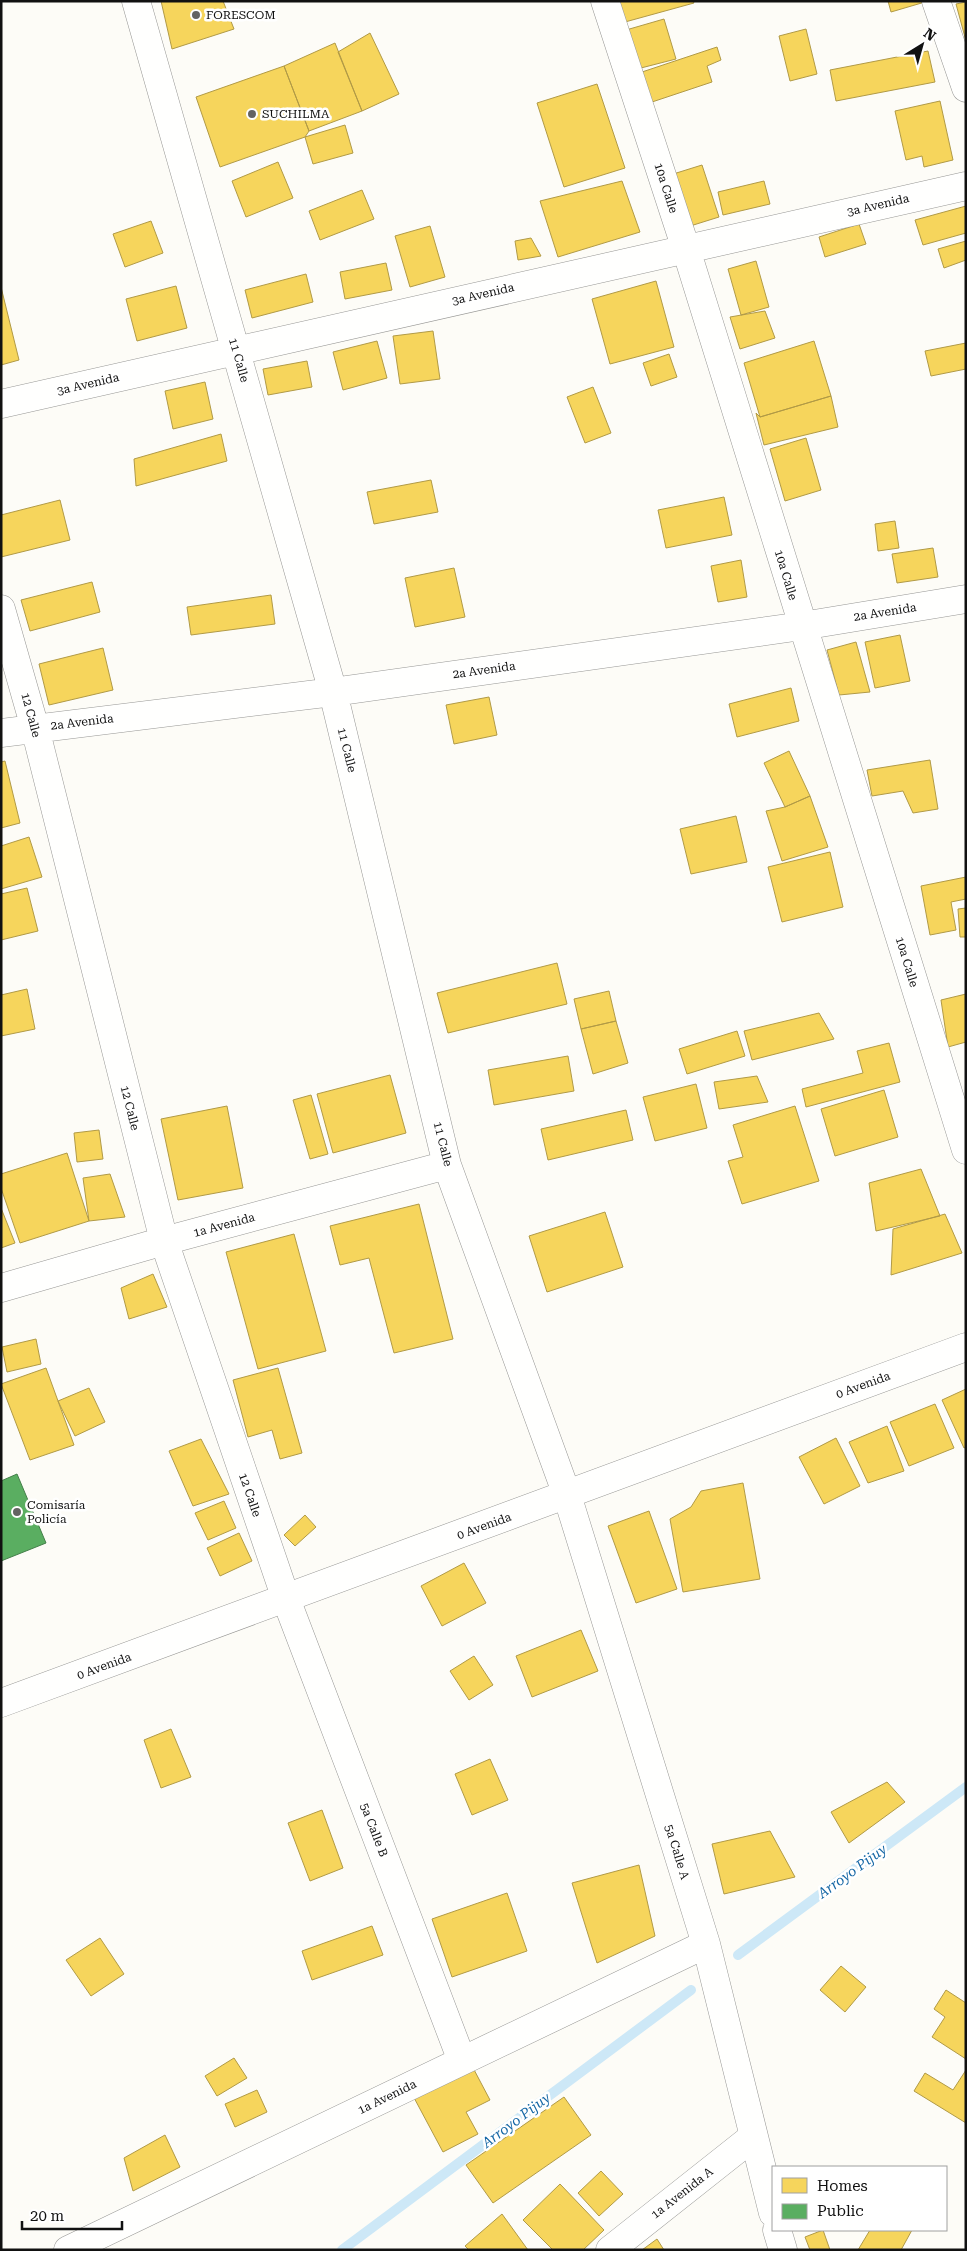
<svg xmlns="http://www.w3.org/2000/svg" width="967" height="2251" viewBox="0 0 967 2251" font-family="'Roboto Serif',serif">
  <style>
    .homes { fill: #f6d55c; stroke: #b19a46 }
    .public { fill: #5aae61; stroke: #447f49 }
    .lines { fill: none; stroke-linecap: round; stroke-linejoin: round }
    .stream { stroke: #cde8f7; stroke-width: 10 }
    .minor-casing { stroke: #979795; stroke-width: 29 }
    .tertiary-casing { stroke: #979795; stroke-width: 29 }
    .minor { stroke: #fffffe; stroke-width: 28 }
    .tertiary { stroke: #fffffe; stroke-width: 28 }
    .poi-dot { fill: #646362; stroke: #fff; stroke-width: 2 }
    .labels { text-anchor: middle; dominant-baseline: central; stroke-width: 5; stroke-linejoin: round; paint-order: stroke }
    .poi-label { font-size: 12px; fill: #111; stroke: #fff; text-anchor: start }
    .street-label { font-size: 12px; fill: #111; stroke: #fff }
    .water-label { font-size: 14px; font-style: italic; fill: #1768a6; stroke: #fff }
  </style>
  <rect width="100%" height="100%" fill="#fdfcf7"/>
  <!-- homes -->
  <path class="homes" d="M161,1H223L234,29L172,49Z
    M619,1H693L694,3L625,22Z
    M888,1H925V2L891,12Z
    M966,2V41L956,4Z
    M664,19L676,59L637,69L626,30Z
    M806,29L817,74L790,81L779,36Z
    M370,33L399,94L362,111L338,52Z
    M335,43L362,111L309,131L284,66Z
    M717,47L721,60L707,66L712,82L649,103L639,73Z
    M928,51L935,82L836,101L830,70Z
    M284,66L309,131L305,137L220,167L196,97Z
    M597,84L625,168L564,187L537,103Z
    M940,101L953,160L924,167L922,156L906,160L895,111Z
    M345,125L353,153L313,164L305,137Z
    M278,162L293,198L246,217L232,181Z
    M702,165L719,217L687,227L670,175Z
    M622,181L640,232L558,257L540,201Z
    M764,181L770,204L723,215L718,192Z
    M362,190L374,219L320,240L309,211Z
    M966,206V233L923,245L915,220Z
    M151,221L163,253L125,267L113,234Z
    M859,224L866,244L825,257L819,237Z
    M430,226L445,277L410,287L395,236Z
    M531,238L541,256L518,260L515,241Z
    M966,241V260L944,268L938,249Z
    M756,261L769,307L741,315L728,269Z
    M386,263L392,290L345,299L340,272Z
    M306,274L313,302L252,318L245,290Z
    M656,281L674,347L610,364L592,299Z
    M176,286L187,328L137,341L126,299Z
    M1,287L19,360L1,365Z
    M765,311L775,338L740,349L730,317Z
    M433,331L440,379L400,384L393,336Z
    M377,341L387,378L343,390L333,352Z
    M814,341L831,396L760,417L744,363Z
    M966,343V369L931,376L925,351Z
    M669,354L677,377L651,386L643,363Z
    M307,361L312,387L268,395L263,369Z
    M205,382L213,419L173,429L165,391Z
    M593,387L611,433L585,443L567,397Z
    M831,396L838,427L764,445L756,413L760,417Z
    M221,434L227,461L136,486L134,459Z
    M806,438L821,490L785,501L770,449Z
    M431,480L438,512L374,524L367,492Z
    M724,497L732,535L666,548L658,510Z
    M60,500L70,540L1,557V515Z
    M895,521L899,548L878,551L875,524Z
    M933,548L938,577L897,583L892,554Z
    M741,560L747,597L718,602L711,566Z
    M454,568L465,617L415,627L405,578Z
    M92,582L100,612L30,631L21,600Z
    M271,595L275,624L191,635L187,607Z
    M900,635L910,681L875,688L865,642Z
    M856,642L870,692L839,695L827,650Z
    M103,648L113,690L49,705L39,664Z
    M791,688L799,721L737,737L729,704Z
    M489,697L497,735L454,744L446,705Z
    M789,751L810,796L785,807L764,763Z
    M930,760L938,809L913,813L903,791L872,796L867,770Z
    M5,761L20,823L1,828V762Z
    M810,796L828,847L782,861L766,811L785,807Z
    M736,816L747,862L691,874L680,829Z
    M29,837L42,877L1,889V846Z
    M830,852L843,907L782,922L768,867Z
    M966,877V899L951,902L956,930L930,935L921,886Z
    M27,888L38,931L1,940V894Z
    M966,908V937H960L958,909Z
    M557,963L567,1004L448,1033L437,993Z
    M27,989L35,1029L1,1036V995Z
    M609,991L616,1021L581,1029L574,999Z
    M966,994V1042L948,1047L941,1000Z
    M819,1013L834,1039L752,1060L744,1031Z
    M616,1021L628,1063L593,1074L581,1029Z
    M737,1031L745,1056L687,1074L679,1049Z
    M889,1043L900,1082L806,1107L802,1089L863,1073L857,1051Z
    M568,1056L574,1091L494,1105L488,1070Z
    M390,1075L406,1133L333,1153L317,1094Z
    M757,1076L768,1102L719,1109L714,1082Z
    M696,1084L707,1128L655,1141L643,1097Z
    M884,1090L898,1137L835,1156L821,1109Z
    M311,1095L328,1154L310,1159L293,1100Z
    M227,1106L243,1188L178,1200L161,1119Z
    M795,1106L819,1181L742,1204L728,1161L743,1157L733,1125Z
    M626,1110L633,1140L548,1160L541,1129Z
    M99,1130L103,1159L77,1162L74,1133Z
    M67,1153L89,1221L20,1243L1,1188V1174Z
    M921,1169L940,1216L876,1231L869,1183Z
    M110,1174L125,1217L89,1221L83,1178Z
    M419,1204L453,1339L394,1353L369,1258L340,1265L330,1226Z
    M1,1208L15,1243L1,1248Z
    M605,1212L623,1267L547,1292L529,1236Z
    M945,1214L962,1253L891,1275L893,1229Z
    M294,1234L326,1351L258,1369L226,1252Z
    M153,1274L167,1307L129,1319L121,1288Z
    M36,1339L41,1364L7,1372L2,1347Z
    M46,1368L74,1445L30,1460L1,1384Z
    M278,1368L302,1453L280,1459L272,1430L248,1437L233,1380Z
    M89,1388L105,1422L75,1436L58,1401Z
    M966,1389V1447L964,1448L942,1400Z
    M935,1404L954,1448L909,1466L890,1422Z
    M887,1426L904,1471L868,1483L849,1442Z
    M836,1438L860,1486L824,1504L799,1457Z
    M201,1439L229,1494L193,1506L169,1451Z
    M743,1483L760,1579L683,1592L670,1519L691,1507L701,1491Z
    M224,1501L236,1528L208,1540L195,1513Z
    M649,1511L677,1589L636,1603L608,1526Z
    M305,1515L316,1527L295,1546L284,1535Z
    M239,1533L252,1561L220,1576L207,1548Z
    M464,1563L486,1603L442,1626L421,1586Z
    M581,1630L598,1671L532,1697L516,1656Z
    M474,1656L493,1685L469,1700L450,1671Z
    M171,1729L191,1777L161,1788L144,1740Z
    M490,1759L508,1800L472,1815L455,1774Z
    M887,1782L905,1802L849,1843L831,1812Z
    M322,1810L343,1868L310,1881L288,1823Z
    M770,1831L795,1877L724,1894L712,1844Z
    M639,1865L655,1936L597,1963L572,1883Z
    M507,1893L527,1951L452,1977L432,1919Z
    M372,1926L383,1955L312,1980L302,1951Z
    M100,1938L124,1974L91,1996L66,1960Z
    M841,1966L866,1987L845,2012L820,1990Z
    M946,1990L966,2003V2059L932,2037L945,2017L934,2009Z
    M234,2058L247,2078L217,2096L205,2076Z
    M471,2064L490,2100L466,2112L478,2134L443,2152L412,2094Z
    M966,2070V2123L914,2091L925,2073L953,2090Z
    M257,2090L267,2112L235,2127L225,2104Z
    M564,2097L591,2135L493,2203L466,2165Z
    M165,2135L180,2167L133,2191L124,2158Z
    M601,2171L623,2194L599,2216L578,2193Z
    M560,2184L604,2230L583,2250H553L523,2220Z
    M502,2214L528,2250H469L465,2246Z
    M823,2230L830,2250H810L805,2237Z
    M870,2230H912L901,2250H858Z
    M657,2239L664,2250H642Z"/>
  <!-- public -->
  <path class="public" d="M17,1474L46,1543L1,1561V1481Z"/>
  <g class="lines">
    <!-- stream -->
    <path class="stream" d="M738,1955L966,1787
      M342,2250L691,1990"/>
    <defs>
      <path id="minor" d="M136,1L333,692L447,1165L567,1495L706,1944L773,2213
        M605,1L686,249L966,1150
        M936,1L966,88
        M1,404L966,186
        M1,609L35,728L164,1241L286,1599L462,2061
        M1,733L333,692L802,626L966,599
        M1,1288L164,1241L447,1165
        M777,2230L783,2250
        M68,2250L706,1944
        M610,2250L754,2136"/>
      <path id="tertiary" d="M1,1703L966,1347"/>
    </defs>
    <!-- minor casing -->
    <use href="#minor" class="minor-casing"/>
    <!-- tertiary casing -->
    <use href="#tertiary" class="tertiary-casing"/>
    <!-- minor -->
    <use href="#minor" class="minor"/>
    <!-- tertiary -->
    <use href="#tertiary" class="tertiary"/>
  </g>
  <!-- markers -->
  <g class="poi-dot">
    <circle cx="196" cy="15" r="5"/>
    <circle cx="252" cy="114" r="5"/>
    <circle cx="17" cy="1512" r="5"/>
  </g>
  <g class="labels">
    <!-- poi labels -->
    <g class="poi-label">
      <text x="206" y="15">FORESCOM</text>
      <text x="262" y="114">SUCHILMA</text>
      <text x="27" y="1505">Comisaría<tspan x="27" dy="14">Policía</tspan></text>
    </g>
    <!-- street labels -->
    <g class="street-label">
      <text transform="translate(666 188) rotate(72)">10a Calle</text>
      <text transform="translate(878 205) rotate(-13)">3a Avenida</text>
      <text transform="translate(483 294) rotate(-13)">3a Avenida</text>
      <text transform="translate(239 360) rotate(74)">11 Calle</text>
      <text transform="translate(88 384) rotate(-13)">3a Avenida</text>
      <text transform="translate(786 575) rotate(73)">10a Calle</text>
      <text transform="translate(885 612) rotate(-9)">2a Avenida</text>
      <text transform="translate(484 670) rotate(-8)">2a Avenida</text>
      <text transform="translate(31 715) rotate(75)">12 Calle</text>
      <text transform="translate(82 722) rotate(-7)">2a Avenida</text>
      <text transform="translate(347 750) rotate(76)">11 Calle</text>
      <text transform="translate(907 962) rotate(73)">10a Calle</text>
      <text transform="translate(130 1108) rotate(76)">12 Calle</text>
      <text transform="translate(443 1144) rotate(76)">11 Calle</text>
      <text transform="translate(224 1225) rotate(-15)">1a Avenida</text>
      <text transform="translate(863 1385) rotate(-20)">0 Avenida</text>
      <text transform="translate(250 1495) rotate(71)">12 Calle</text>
      <text transform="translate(484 1526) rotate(-20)">0 Avenida</text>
      <text transform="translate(104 1666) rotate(-20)">0 Avenida</text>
      <text transform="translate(374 1830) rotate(69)">5a Calle B</text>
      <text transform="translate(677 1852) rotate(73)">5a Calle A</text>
      <text transform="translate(387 2097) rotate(-26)">1a Avenida</text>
      <text transform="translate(682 2193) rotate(-38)">1a Avenida A</text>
    </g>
    <!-- water labels -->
    <g class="water-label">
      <text transform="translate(852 1871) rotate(-36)">Arroyo Pijuy</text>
      <text transform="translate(516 2120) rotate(-37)">Arroyo Pijuy</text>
    </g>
  </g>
  <!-- border -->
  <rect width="967" height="2251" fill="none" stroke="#111111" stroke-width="5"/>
  <!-- legend -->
  <rect x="772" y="2166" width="175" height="65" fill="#ffffff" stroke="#a0a0a0"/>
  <rect x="782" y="2178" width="25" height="15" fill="#f6d55c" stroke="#a0a0a0"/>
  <text x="817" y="2191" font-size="15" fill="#111111">Homes</text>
  <rect x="782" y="2204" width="25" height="15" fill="#5aae61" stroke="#a0a0a0"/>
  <text x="817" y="2216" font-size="15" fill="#111111">Public</text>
  <!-- north arrow -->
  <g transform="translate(922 45) rotate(37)" stroke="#ffffff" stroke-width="4" paint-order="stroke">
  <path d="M0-4L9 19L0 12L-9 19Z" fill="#111111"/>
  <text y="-8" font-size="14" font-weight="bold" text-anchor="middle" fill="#111111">N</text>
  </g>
  <!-- scale -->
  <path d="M22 2221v8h100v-8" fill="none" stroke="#111111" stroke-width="2.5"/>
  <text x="30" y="2221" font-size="15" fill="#111111" stroke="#ffffff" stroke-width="4" paint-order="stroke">20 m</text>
</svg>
